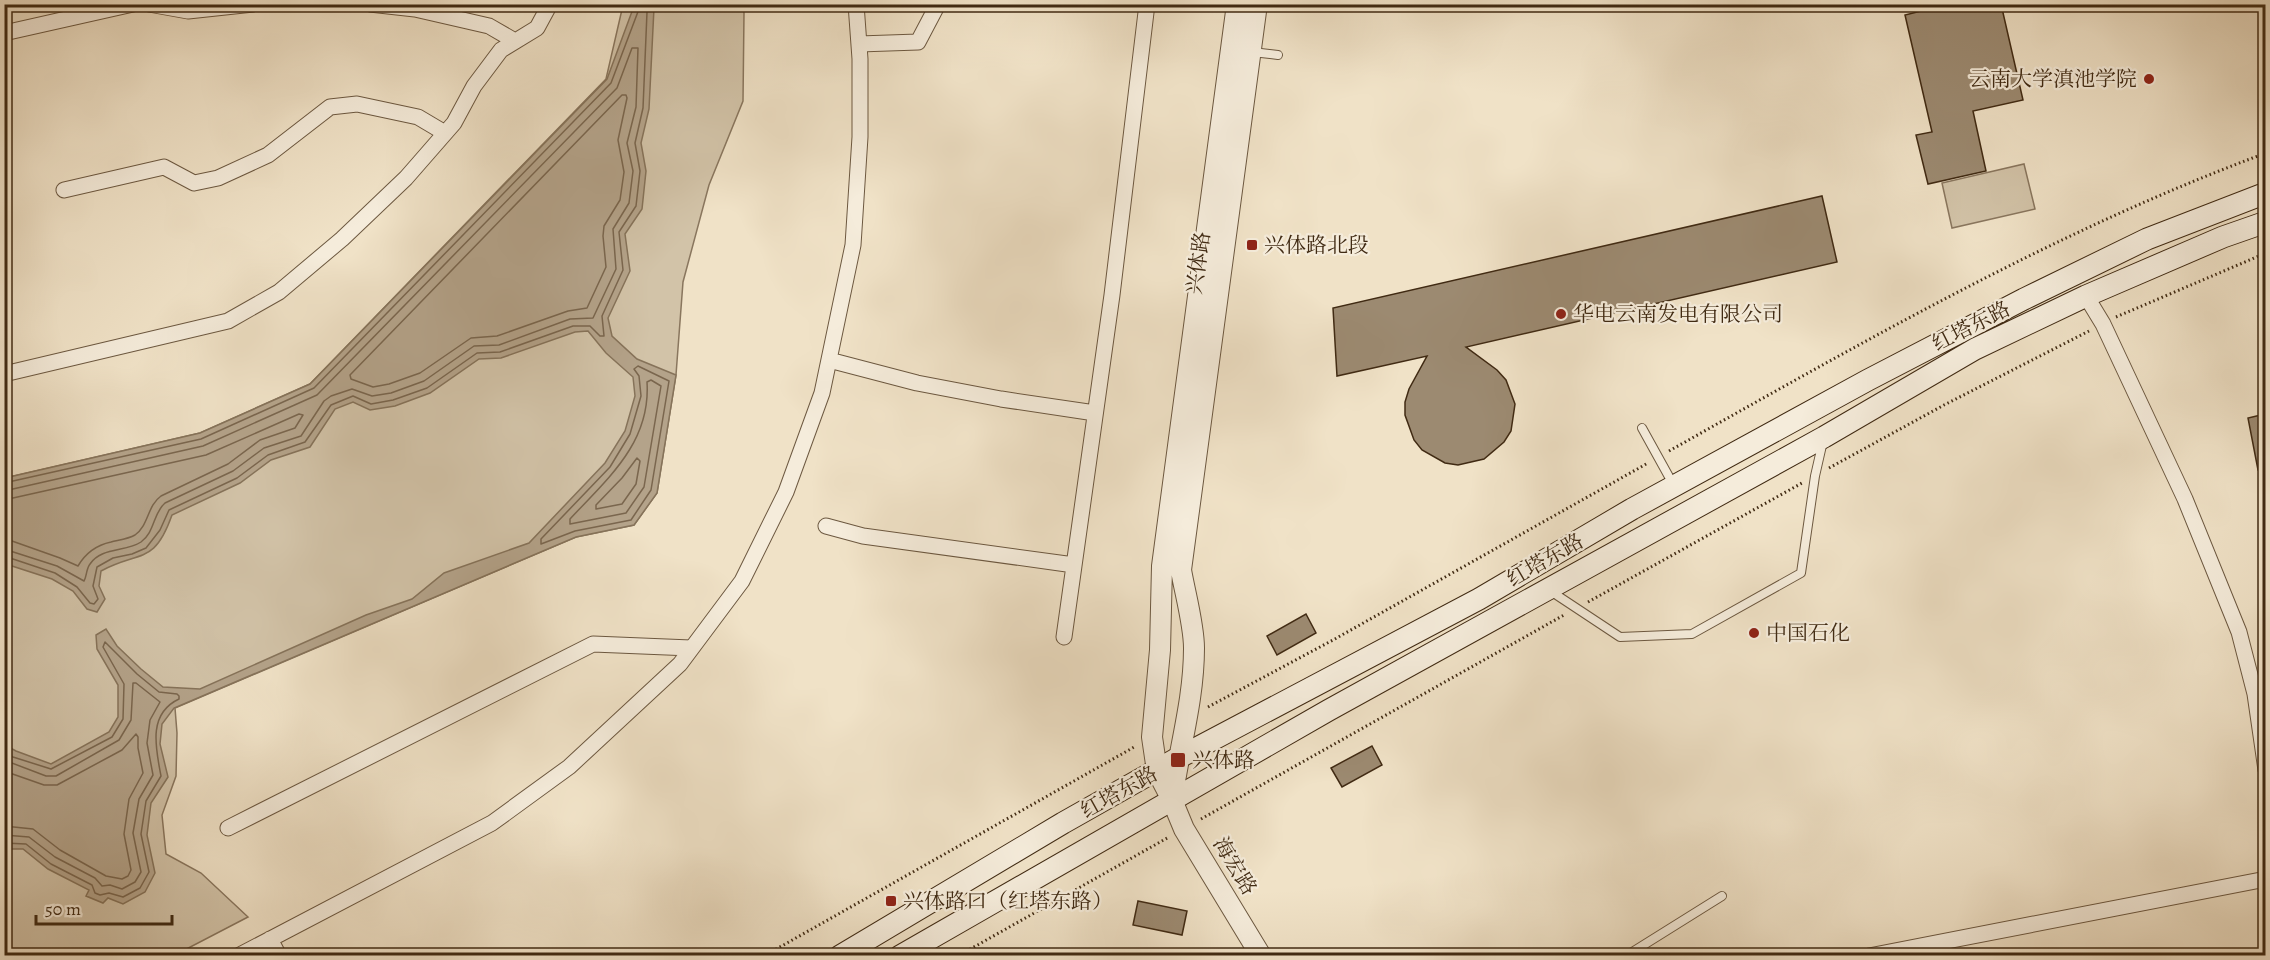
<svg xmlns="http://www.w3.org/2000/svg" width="2270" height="960" viewBox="0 0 2270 960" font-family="Alegreya,'Noto Serif SC',serif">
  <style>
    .green { fill: #d2c3a8; stroke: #89765e; stroke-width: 1.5 }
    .water { fill: #b4a38a; stroke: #86735a; stroke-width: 1.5 }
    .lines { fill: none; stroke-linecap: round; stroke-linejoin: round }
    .shore { stroke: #7a664e; stroke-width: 1.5 }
    .building { fill: #9c8a71; stroke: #402a13; stroke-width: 1.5 }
    .service-casing { stroke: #6c5840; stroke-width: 10 }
    .minor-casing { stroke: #6c5840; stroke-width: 17 }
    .tertiary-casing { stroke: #6c5840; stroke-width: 22 }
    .secondary-casing { stroke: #402a13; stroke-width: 23 }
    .path { stroke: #402a13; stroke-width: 3; stroke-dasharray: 1.5 3; stroke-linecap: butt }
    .service { stroke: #f5ecdb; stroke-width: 8 }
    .minor { stroke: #f5ecdb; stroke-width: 15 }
    .tertiary { stroke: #f5ecdb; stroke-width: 20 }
    .secondary { stroke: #f5ecdb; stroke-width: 21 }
    .poi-dot { fill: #8f2418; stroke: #f5ecdb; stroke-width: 2 }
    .labels { text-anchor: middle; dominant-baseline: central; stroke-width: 4.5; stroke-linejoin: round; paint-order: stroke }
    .poi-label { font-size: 21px; fill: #402a13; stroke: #f5ecdb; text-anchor: start }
    .street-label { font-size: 21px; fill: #402a13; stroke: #f5ecdb }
  </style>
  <rect width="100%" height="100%" fill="#f0e2c7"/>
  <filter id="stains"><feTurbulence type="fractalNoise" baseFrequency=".00333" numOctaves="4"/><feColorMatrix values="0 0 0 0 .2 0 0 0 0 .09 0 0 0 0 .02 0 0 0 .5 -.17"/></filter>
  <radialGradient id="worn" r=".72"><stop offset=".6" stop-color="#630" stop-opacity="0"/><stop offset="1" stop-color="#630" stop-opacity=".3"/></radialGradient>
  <!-- green -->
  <path class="green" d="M623,5H743L744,13L743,101L709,185L683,282L676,375L657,493L634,525L576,537L175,708L177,733L176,776L162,815L166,854L201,873L248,917L175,955H5L4,478L200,433L310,384L606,79Z
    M2024,164L2035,209L1952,228L1942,183Z"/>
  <!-- water -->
  <path class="water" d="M634,6L654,8L649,109L641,143L646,171L642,209L625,234L630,271L608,318L612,336L637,359L676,375L657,493L634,525L576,537L174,708L162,724L160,744L168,777L151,803L147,835L155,873L145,892L123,904L108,898L103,903L86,896L89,890L48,869L23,849H5V745L16,751L51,764L109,732L118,717V685L97,649L96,635L106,629L117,646L141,669L163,687L200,689L366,615L412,599L444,573L529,543L605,463L625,431L635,396L633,377L606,353L588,331L575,332L501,358L479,359L430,393L395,406L370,410L353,402L335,409L310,447L271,460L240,483L172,515C154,566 140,550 101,571L99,586L105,599L97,612L87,609L73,591L52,579L12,566L5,561V478L200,433L310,384L607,79Z"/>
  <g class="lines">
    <!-- shore -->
    <path class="shore" d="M622,95H626L627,98L618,140L624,172L620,200L604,226L603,236L606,267L587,308L568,311L497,336L471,338L420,373L389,384L373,387L351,379L350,375Z
      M638,366L669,381L651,490L631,520L575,531L541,544V539L610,467L630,434L641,396L639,376L634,369Z
      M651,380L661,386L644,487L626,513L570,524V519C607,479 651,443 647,382Z
      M637,458L640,461L636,484L622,504L596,509V505L622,478Z
      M4,483L201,439L314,388L611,83L639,9L643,7L647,12L643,108L635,143L640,171L636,206L619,232L623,270L602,316L604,336H600L590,326H573L500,352L477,353L427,388L393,400L371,404L353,396L331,405L305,442L268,455L237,478L169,510L160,530L146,548L132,554L113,558L97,567L93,586L98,599L94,604L90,603L77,587L55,573L4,556
      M4,491L203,446L317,395L617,88L632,48H638L636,107L627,143L633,171L629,203L613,229L616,269L593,318L570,319L499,345L474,346L424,381L391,393L372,396L352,389L331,396L324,401L301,436L264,448L233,471L165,503C153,513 155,532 141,542C126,552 101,547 90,564C86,569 87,576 84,581L57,566L4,549
      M4,500L206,455L299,414L303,415L295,428L260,440L228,464L161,496C147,506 149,525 135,535C128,539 119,540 111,542C97,545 85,554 78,566L60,558L12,541L4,540
      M4,752L13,757L51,769L112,737L123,719L124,684L103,647L105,642L137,674L159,692L177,694L179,696V699C147,714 156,749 161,776L146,801L141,834L149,872L140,888L123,897L109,893L100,895L95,893L92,885L51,864L26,844L4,843
      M4,760L46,776H56L119,740L131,720L133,683H136L160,702L150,720L147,743L153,775L139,799L133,833L141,872L135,882L122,889L110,885L102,886L95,878L55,857L29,837L4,835
      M4,771L44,785H57L122,750L136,734L138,737V748L143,773L129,799L124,834L131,870L128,876L122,879L106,876L60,850L33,829L4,826"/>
  </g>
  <!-- building -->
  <path class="building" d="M1949,4H2001L2023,100L1973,111L1986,171L1928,184L1916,135L1932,132L1905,15Z
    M1822,196L1837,262L1466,347L1497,370L1506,380L1515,404L1511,431L1504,442L1484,459L1458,465L1445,463L1422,450L1414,440L1405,415V402L1409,389L1427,356L1337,376L1333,308Z
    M2265,414V469L2258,470L2248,418Z
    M1306,614L1316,633L1277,655L1267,636Z
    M1372,746L1382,765L1342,787L1331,768Z
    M1138,901L1187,911L1182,935L1133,925Z"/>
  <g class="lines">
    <defs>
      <path id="service" d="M1252,52L1278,55
        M1642,428L1673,484
        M1549,590L1620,637L1692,634L1801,573L1815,476L1823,441
        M1626,956L1722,896"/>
      <path id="minor" d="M149,4L188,11L253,4
        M370,4L415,9L489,26L515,41
        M4,33L133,4
        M859,44L918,42L938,4
        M64,190L164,167L194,183L218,178L268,155L330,107L357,104L418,117L445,133
        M2086,296L2103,324L2185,499L2239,632L2255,694L2266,770
        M829,360L917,383L1001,399L1095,413
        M4,374L228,321L279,292L342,239L406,178L454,123L474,86L501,50L537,28L550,4
        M826,526L863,536L1074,565
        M1064,637L1112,295L1147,4
        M228,828L593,644L691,648
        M270,939L279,956
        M238,956L492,823L569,767L680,664L742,581L786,492L822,393L853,245L860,137V59L856,4
        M1869,956L2266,879"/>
      <path id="tertiary" d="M1237,4L1162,566L1160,650L1152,737L1157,771L1172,800L1184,829L1261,956
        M1172,800C1179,749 1194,700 1194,648C1194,625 1185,593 1181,570L1257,4"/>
      <path id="secondary" d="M840,956L1063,823L1178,758L1479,599L1632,509L1868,380L2024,299L2147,239L2266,193
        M900,956L1329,710L1824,437L1975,349L2086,296L2223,237L2266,222"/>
    </defs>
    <!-- service casing -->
    <use href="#service" class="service-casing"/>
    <!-- minor casing -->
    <use href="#minor" class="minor-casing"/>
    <!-- tertiary casing -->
    <use href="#tertiary" class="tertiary-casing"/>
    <!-- secondary casing -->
    <use href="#secondary" class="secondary-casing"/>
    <!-- path -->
    <path class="path" d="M2116,317L2266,253
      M1669,451C1863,342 2057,230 2266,153
      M1829,468L1944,405L2089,331
      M1588,602L1802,483
      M1208,707L1333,640L1648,463
      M1201,819L1564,615
      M764,956L1136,746
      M958,956L1169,837"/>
    <!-- service -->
    <use href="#service" class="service"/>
    <!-- minor -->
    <use href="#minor" class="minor"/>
    <!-- tertiary -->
    <use href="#tertiary" class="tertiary"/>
    <!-- secondary -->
    <use href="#secondary" class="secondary"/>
  </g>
  <!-- markers -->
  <g class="poi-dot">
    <circle cx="2149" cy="79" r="6"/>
    <rect x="1246" y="239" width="12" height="12" rx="3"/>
    <circle cx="1561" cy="314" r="6"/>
    <circle cx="1754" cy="633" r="6"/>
    <rect x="1170" y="752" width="16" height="16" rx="3"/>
    <rect x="885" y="895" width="12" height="12" rx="3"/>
  </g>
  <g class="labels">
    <!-- poi labels -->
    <g class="poi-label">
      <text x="2137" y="79" text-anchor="end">云南大学滇池学院</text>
      <text x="1264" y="245">兴体路北段</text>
      <text x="1573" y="314">华电云南发电有限公司</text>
      <text x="1766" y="633">中国石化</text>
      <text x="1192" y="760">兴体路</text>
      <text x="903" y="901">兴体路口（红塔东路）</text>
    </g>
    <!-- street labels -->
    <g class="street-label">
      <text transform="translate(1198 263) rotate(-82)">兴体路</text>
      <text transform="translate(1971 326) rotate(-27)">红塔东路</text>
      <text transform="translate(1545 560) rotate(-30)">红塔东路</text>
      <text transform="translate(1119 792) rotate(-29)">红塔东路</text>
      <text transform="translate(1235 866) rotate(59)">海宏路</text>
    </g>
  </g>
  <!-- margin -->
  <rect width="2270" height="960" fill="none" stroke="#f0e2c7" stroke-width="24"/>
  <rect x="6" y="6" width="2258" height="948" fill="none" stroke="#402a13" stroke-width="3"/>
  <rect x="12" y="12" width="2246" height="936" fill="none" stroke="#402a13" stroke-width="1.5"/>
  <!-- scale -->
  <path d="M36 915v9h136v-9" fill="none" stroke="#402a13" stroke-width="3"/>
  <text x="45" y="915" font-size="18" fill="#402a13" stroke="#f5ecdb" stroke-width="4.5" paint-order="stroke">50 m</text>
  <rect width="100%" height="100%" filter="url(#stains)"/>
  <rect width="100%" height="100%" fill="url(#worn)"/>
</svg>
